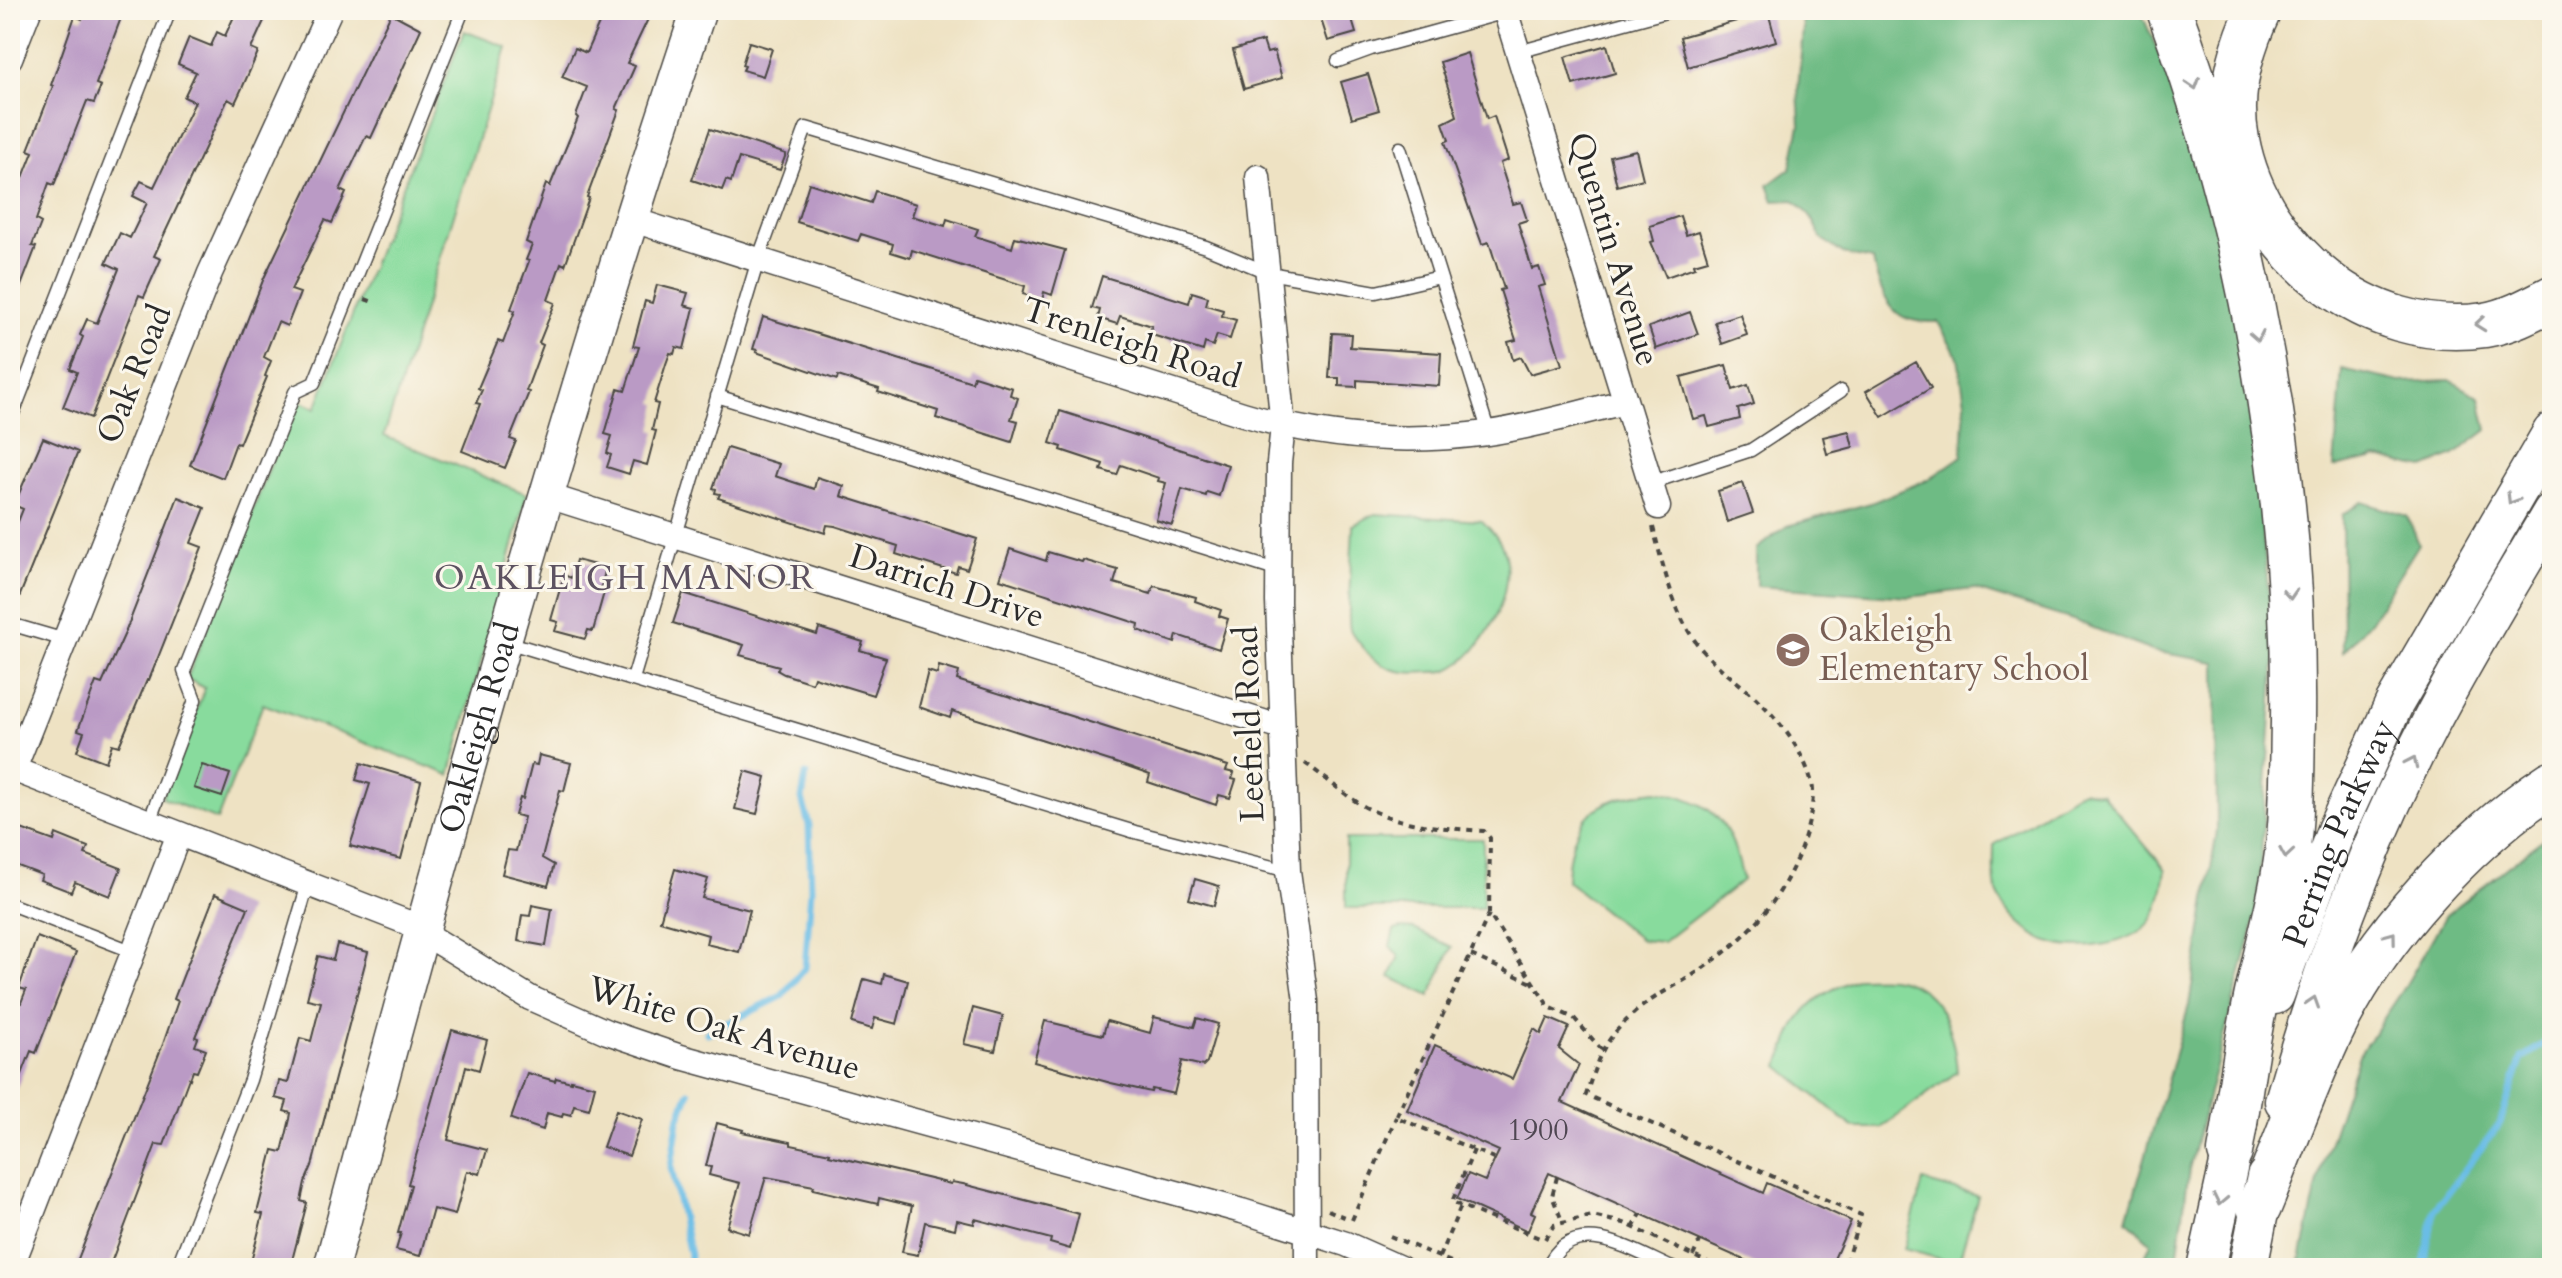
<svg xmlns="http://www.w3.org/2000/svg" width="2562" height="1278" viewBox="0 0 2562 1278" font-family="Cardo,serif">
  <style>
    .green { fill: #88db9d; stroke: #5a8364; stroke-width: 2 }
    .forest { fill: #6ebb84; stroke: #4c7358; stroke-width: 2 }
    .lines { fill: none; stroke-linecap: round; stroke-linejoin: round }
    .stream { stroke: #6abde6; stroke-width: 7 }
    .building { fill: #ba9ac5 }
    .lane-casing { stroke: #484642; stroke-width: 15 }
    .street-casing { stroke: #484642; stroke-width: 27 }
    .secondary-casing { stroke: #484642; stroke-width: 37 }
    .primary-casing { stroke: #484642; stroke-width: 41 }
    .highway-casing { stroke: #484642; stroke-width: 47 }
    .path { stroke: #484642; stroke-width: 4; stroke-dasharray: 6 6; stroke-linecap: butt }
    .lane { stroke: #fff; stroke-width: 12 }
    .street { stroke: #fff; stroke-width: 24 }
    .secondary { stroke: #fff; stroke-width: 34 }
    .primary { stroke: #fff; stroke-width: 38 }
    .highway { stroke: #fff; stroke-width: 44 }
    .oneway { stroke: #a0a0a0 }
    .labels { text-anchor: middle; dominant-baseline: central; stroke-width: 6; stroke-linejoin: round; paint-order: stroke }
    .number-label { font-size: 30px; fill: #4f4752 }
    .street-label { font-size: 34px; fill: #2b2b2b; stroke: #fbf7ec }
    .education-label { font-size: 34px; fill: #785e54; stroke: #fbf7ec; text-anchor: start }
    .neighbourhood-label { font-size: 36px; letter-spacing: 2px; fill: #5d5261; stroke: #fbf7ec }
  </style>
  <rect width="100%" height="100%" fill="#fbf7ec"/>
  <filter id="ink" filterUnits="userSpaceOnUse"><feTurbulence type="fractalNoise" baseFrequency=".0125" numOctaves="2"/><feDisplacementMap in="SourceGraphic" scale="16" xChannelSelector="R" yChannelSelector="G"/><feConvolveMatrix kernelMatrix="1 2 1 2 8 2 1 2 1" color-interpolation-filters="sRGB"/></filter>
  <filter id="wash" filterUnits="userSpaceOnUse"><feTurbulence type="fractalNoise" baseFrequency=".006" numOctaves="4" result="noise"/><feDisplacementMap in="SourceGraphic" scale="32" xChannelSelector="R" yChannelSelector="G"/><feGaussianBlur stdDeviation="1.8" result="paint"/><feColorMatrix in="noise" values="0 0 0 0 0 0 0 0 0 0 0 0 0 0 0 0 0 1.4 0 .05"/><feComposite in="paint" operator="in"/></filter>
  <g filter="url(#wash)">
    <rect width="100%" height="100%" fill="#eee2c3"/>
    <!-- green -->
    <path class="green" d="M464,31L507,47L384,436L527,494L450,775L263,704L217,820L162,798L205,688L187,679L296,400L316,408Z
      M1375,514L1482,521C1492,531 1502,541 1505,556C1514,593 1484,655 1448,670C1443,672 1435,672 1430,672C1401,675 1378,670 1361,645C1358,640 1352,635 1350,629C1346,618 1353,543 1353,525Z
      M2082,790L2102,794L2166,870C2163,888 2161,907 2150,922C2132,945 2077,952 2051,943C2030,936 2007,915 1998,894C1992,880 1994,861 1994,845Z
      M1656,791C1715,800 1731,823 1743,880L1663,942L1641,940L1567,881C1569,817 1595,798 1656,791Z
      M1346,839H1483V908H1346Z
      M1402,928L1414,929L1452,947L1430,996L1390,977L1399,956L1390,946L1394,930Z
      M1858,978C1868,978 1879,977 1890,978C1939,983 1954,1030 1957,1072L1881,1128H1854L1779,1066C1798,1013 1804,1000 1858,978Z
      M1923,1181L1978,1196L1958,1264L1904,1249Z"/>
    <!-- forest -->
    <path class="forest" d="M1801,10H2140L2173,86L2231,270L2253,435L2275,660L2257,912L2189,1169L2176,1268H2140L2151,1243L2127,1220L2189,1005L2217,831L2216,662L2152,651L2076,621L1973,589L1909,597L1756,586V549L1787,526L1871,503L1929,479L1962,456L1965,402L1958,357L1938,322C1930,322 1920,322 1912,320C1887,315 1877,282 1873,260L1843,254L1821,238L1810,215L1794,200L1774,201L1768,185L1791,168L1800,125L1798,89L1803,28Z
      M2342,369L2400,382L2450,380L2480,398L2487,430L2454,455L2424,468L2377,458L2334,467Z
      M2362,502L2407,516L2419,544L2370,622L2343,652L2342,515Z
      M2552,832V1245L2548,1262L2541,1268H2299L2321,1168L2359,1055L2403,990L2446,915Z"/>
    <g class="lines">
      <!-- stream -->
      <path class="stream" d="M707,1033L782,996L805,968L811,890L809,825L802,799L806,775
        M689,1268L690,1255L671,1167L678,1121L689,1092
        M2423,1268L2434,1211L2500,1123L2522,1058L2552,1039"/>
    </g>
    <g id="blocks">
      <!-- building -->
      <path class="building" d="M86,10H124L96,84L101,86L94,103L87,101L54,185L49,183L36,220L41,223L32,246L36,247L12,309H10V199L14,188L18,190L33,152L28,150L53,86L51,85L75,16L82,19Z
        M237,10H269L251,49L258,52L243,86L235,103L228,99L154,256L161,259L144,297L139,295L91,418L63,407L77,372L70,369L83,337L80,335L87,319L97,323L119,269L106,263L120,233L130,238L147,203L133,196L141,181L154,187L195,102L184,97L196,72L178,64L189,37L211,46L217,32L225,36Z
        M605,10H645L642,16L648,19L627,63L635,66L616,109L619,110L587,197L589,198L565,265L561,263L548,300L555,303L539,343L543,345L526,391L529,392L510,439L516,441L505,468L462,451L480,404L476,403L482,390L478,388L498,341L503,343L515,311L511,309L529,261L526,260L532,245L526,242L546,184L550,186L578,118L576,116L587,87L562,77L575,48L586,53Z
        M1318,10H1349L1356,33L1328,41Z
        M1768,12L1776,41L1688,67L1680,37Z
        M391,13L421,29L371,138L366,136L340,190L346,193L332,223L325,220L291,290L300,293L287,326L278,322L264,357L271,361L265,376L267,377L239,444L236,443L223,478L190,465L264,278Z
        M1263,41L1267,53L1274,51L1282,78L1244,89L1233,50Z
        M749,42L772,49L763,76L743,70L745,66L742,65Z
        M1607,45L1615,73L1573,85L1565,57Z
        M1467,53L1487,119L1494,116L1508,160L1500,163L1513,204L1521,202L1527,220L1518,223L1532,269L1539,267L1545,285L1538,287L1562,365L1530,374L1521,357L1513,360L1508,342L1516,340L1500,290L1504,289L1489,242L1482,244L1445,142L1449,140L1443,123L1457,116L1440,62Z
        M1368,74L1379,110L1352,118L1341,82Z
        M710,129L786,154L780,170L739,158L731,182L726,180L722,190L692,180Z
        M1636,150L1643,179L1617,186L1610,156Z
        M809,183L871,203L875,191L916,204L912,216L945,226L947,219L978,229L975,236L1012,248L1015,237L1065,250L1052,295L1044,292L1042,300L1023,294L1025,286L912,250L910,258L891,252L893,244L861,234L858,241L797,222Z
        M1680,216L1686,235L1699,231L1708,260L1694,264L1695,267L1666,277L1651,242L1654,241L1650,226Z
        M1102,276L1189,303L1192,292L1208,297L1206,305L1223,310L1222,316L1236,320L1230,339L1217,335L1213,346L1205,343L1203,351L1149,334L1152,326L1120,316L1117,324L1098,318L1100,310L1092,308Z
        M657,285L688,293L684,305L694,308L684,349L676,347L674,354L670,353L666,364L654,403L658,404L652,430L656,431L647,465L633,461L629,474L607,467L611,455L607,453L612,436L605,434L618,389L625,391L639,347L633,346L645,301L652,303Z
        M1690,312L1698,334L1656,349L1649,327Z
        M1740,314L1747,335L1722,344L1715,322Z
        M763,317L972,382L974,376L1012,388L1010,395L1018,398L1011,419L1018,421L1012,442L936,418L938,411L878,392L879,389L838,376L837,380L756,352L757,350L753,349Z
        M1332,333L1351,334L1350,347L1441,353L1439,386L1357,380V387L1339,386V378H1329Z
        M1916,362L1931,388L1882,417L1866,391Z
        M1726,365L1733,390L1748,385L1754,404L1738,409L1740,419L1709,427L1706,416L1693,419L1681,377Z
        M1060,411L1228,465L1219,496L1207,492L1206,496L1182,489L1172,525L1156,520L1166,483L1158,481L1159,478L1121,465L1117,475L1101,470L1103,464L1061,450L1062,447L1050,443Z
        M1849,431L1853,447L1827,454L1823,437Z
        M43,438L78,452L12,615H10V542L23,509L14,505Z
        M727,448L779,464L775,476L814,489L817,477L844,486L841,496L977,539L967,569L958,566L956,573L896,554L898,546L835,526L827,525L825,533L718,498L720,494L715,493L716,489L713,488Z
        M1743,483L1753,513L1727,522L1718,491Z
        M178,497L205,508L191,543L202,547L149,680H147L119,746L112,744L106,762L77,751L84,732L78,730L96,682L102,684L125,633Z
        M1010,549L1046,561L1048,552L1082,562L1083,560L1118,570L1114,583L1151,594L1154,586L1196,597L1195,601L1221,610L1219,616L1228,619L1219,649L1177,635L1175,643L1138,630L1139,624L1000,579Z
        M576,560L606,568L601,587L605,589L593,631L588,630L585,639L555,631L558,622L551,620L564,575L571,578Z
        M683,593L817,635L819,628L863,642L860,650L886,658L873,695L814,677L812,683L784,674L777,670L779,666L740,655L744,645L673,623Z
        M939,666L959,672L957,680L1228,766L1226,771L1234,773L1232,779L1236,780L1230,798L1219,795L1216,805L1148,782L1150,775L1113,762L952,711L950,718L919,707L928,671L937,674Z
        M539,755L571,763L564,791L560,790L542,858L554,865L548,886L502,874L508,850L516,851L524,817L515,815L520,798L523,799L532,764L537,765Z
        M361,763L421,781L401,859L350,846L370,784L356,780Z
        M202,765L230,774L222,797L194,788Z
        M745,771L766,777L757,814L735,809Z
        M10,825L54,841L56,834L88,847L85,854L121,868L110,896L75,882L71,892L40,880L42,875L10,863Z
        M675,869L708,879L702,898L750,910L739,952L706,944L708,935L660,921Z
        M1195,879L1219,886L1214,906L1189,899Z
        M215,894L248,908L195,1037L198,1038L195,1046L206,1050L197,1072L193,1071L190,1079L189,1078L164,1145L156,1144L109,1268H87L76,1264L163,1044L178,1001L174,999Z
        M532,905L552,909L546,946L518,941L522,915L530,916Z
        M37,937L76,952L36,1053L31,1051L11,1103L10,1031L26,990L19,988Z
        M337,944L368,952L312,1166L305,1182L301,1201L307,1203L290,1268H272L251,1262L263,1214L257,1213L273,1150L282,1152L290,1119L291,1113L284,1111L287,1101L275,1098L279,1081L288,1083L300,1038L311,1041L321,1002L307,999L318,956L333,960Z
        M884,974L908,981L897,1024L875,1018L872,1029L852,1023L864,979L882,984Z
        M973,1008L1003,1016L995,1051L964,1044Z
        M1154,1017L1194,1027L1197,1018L1218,1024L1207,1062L1203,1066L1182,1061L1174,1094L1152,1089L1151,1092L1111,1083L1034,1062L1045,1021L1103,1035L1107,1021L1150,1033Z
        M1548,1018L1569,1027L1559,1049L1579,1065L1562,1102L1763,1193L1767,1183L1851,1221L1830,1268H1762L1549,1173L1531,1212L1535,1214L1528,1231L1457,1199L1468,1174L1485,1181L1499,1151L1407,1110L1435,1045L1512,1079L1534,1029L1541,1034Z
        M452,1030L487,1040L479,1070L466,1066L448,1140L487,1150L480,1174L467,1171L455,1215L433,1209L420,1256L396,1250L401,1233H398L411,1185L408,1184Z
        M527,1073L555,1081L556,1078L571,1082V1080L595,1086L589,1109L574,1105L571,1115L563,1113L562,1117L547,1113L543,1130L511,1119Z
        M616,1110L642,1119L629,1156L603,1147Z
        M717,1123L743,1130L742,1132L791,1142V1145L830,1153L829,1155L951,1184L952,1182L963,1184L1079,1214L1070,1249L1050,1243L1051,1239L975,1219L974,1224L957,1220L955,1229L925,1222L918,1255L902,1252L912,1206L879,1198L878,1204L813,1189L814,1186L766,1177L749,1234L727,1227L740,1183L709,1175L711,1167L706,1166Z"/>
    </g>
  </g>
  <g filter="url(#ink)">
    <use href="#blocks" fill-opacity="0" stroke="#484642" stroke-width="2"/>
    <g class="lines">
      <defs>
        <path id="lane" d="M1518,52L1673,10
          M1338,61L1371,49L1506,12
          M1400,148L1489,433
          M717,396L1279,571
          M10,421L170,10
          M1650,483L1751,450L1841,391
          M10,624L65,640
          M507,642L1135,832L1288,871
          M633,679L758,260L806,128L1206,247L1269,273L1376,292L1440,277
          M149,822L195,700L184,671L295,392L314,383L463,10
          M10,904L134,952
          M177,1268L250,1080L308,884
          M1547,1268C1572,1211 1633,1251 1672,1268"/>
        <path id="street" d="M1505,10L1658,507
          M10,58L29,10
          M1258,177L1283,426L1279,463L1278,602L1288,871L1306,1001L1307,1268
          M630,219L1243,414C1322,438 1405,444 1487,433C1533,427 1580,412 1625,402
          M545,495L1282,728
          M10,768L406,922L530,998L607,1032L681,1057L1242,1211L1346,1244L1400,1268
          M14,769L210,273L330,10
          M11,1268L179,834"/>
        <g id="secondary">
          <path id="s1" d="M331,1268C443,846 561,425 699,10"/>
        </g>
        <g id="primary">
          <path id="s2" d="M2275,995L2336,830L2394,704L2552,432"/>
          <path d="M2284,1101C2321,970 2368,843 2431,722C2468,651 2511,582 2552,512"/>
          <path d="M2206,1268L2238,1123"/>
          <path d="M2248,1268L2266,1177"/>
        </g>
        <path id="highway" d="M2169,10C2251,234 2296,484 2293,722C2292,760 2293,799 2289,837C2284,887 2270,936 2259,985C2246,1040 2240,1097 2230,1152
          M2259,10C2240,50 2228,95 2237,140C2258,252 2368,342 2485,325C2509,321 2531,309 2552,298
          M2259,1207C2283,1149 2304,1088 2331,1032C2375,938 2466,839 2552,783"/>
      </defs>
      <!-- lane casing -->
      <use href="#lane" class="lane-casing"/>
      <!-- street casing -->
      <use href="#street" class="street-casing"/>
      <!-- secondary casing -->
      <use href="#secondary" class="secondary-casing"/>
      <!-- primary casing -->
      <use href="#primary" class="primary-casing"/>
      <!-- highway casing -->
      <use href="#highway" class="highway-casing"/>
      <!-- path -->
      <path class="path" d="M365,299L376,303
        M1653,527C1661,559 1673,608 1691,635C1707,661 1734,678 1756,698C1780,721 1803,750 1812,783C1816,799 1807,832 1801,848C1780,903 1748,938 1699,971C1675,987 1650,997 1629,1018C1601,1044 1597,1061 1586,1095L1861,1215L1845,1265L1852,1268
        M1305,763C1325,777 1345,796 1367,808C1403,826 1443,828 1484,831L1490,838L1489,914L1549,1007L1574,1018L1601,1049
        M1489,914L1396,1117L1496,1159
        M1471,955L1532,983
        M1474,1150L1452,1202L1544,1240
        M1557,1177L1552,1196L1563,1223
        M1328,1210L1349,1219
        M1352,1220L1396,1117
        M1633,1228L1641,1214
        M1390,1236L1465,1268
        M1545,1239L1554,1225L1592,1216L1624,1223L1719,1268
        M1693,1256L1700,1241
        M1439,1257L1461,1206
        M1526,1268L1531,1260
        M1739,1268L1741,1263L1754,1268
        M1932,1268L1935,1257"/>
      <!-- lane -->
      <use href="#lane" class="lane"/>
      <!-- street -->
      <use href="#street" class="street"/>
      <!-- secondary -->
      <use href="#secondary" class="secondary"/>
      <!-- primary -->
      <use href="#primary" class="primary"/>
      <!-- highway -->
      <use href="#highway" class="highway"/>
    </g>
    <!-- one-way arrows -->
    <defs><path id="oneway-chevron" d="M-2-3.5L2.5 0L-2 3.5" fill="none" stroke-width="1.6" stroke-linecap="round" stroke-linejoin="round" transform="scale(2)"/></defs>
    <g class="oneway">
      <use href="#oneway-chevron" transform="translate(2194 84) rotate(72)"/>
      <use href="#oneway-chevron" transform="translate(2480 324) rotate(174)"/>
      <use href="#oneway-chevron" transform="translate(2257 336) rotate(79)"/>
      <use href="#oneway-chevron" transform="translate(2512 499) rotate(121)"/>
      <use href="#oneway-chevron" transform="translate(2290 594) rotate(86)"/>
      <use href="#oneway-chevron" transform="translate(2412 762) rotate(-65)"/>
      <use href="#oneway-chevron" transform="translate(2286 853) rotate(99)"/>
      <use href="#oneway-chevron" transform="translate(2391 937) rotate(-53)"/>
      <use href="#oneway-chevron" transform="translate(2313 1002) rotate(-72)"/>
      <use href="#oneway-chevron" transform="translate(2220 1200) rotate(102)"/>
    </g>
  </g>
  <!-- icons -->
  <defs>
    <symbol id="school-disc" viewBox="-11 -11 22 22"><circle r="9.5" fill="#8d6e63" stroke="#fbf7ec"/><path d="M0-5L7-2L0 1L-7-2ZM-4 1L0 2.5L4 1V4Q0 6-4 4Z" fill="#fff"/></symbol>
  </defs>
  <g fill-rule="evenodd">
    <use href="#school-disc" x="1773" y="630" width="40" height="40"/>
  </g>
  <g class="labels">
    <!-- number labels -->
    <g class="number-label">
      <text x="1538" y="1130">1900</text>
    </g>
    <!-- street labels -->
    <g class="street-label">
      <text transform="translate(1614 249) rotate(73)">Quentin Avenue</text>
      <text transform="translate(1132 343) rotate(18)">Trenleigh Road</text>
      <text transform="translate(134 374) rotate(-68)">Oak Road</text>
      <text transform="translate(947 586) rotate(18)">Darrich Drive</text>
      <text transform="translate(1249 724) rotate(-92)">Leefield Road</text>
      <text stroke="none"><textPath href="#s1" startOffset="560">Oakleigh Road</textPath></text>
      <text stroke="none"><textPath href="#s2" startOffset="174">Perring Parkway</textPath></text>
      <text transform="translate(724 1028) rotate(17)">White Oak Avenue</text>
    </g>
    <!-- education labels -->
    <g class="education-label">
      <text x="1819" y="630">Oakleigh<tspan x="1819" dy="39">Elementary School</tspan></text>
    </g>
    <!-- neighbourhood labels -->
    <g class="neighbourhood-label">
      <text x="625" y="577">OAKLEIGH MANOR</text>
    </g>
  </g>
  <!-- margin -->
  <rect width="2562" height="1278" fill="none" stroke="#fbf7ec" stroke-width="40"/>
</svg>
